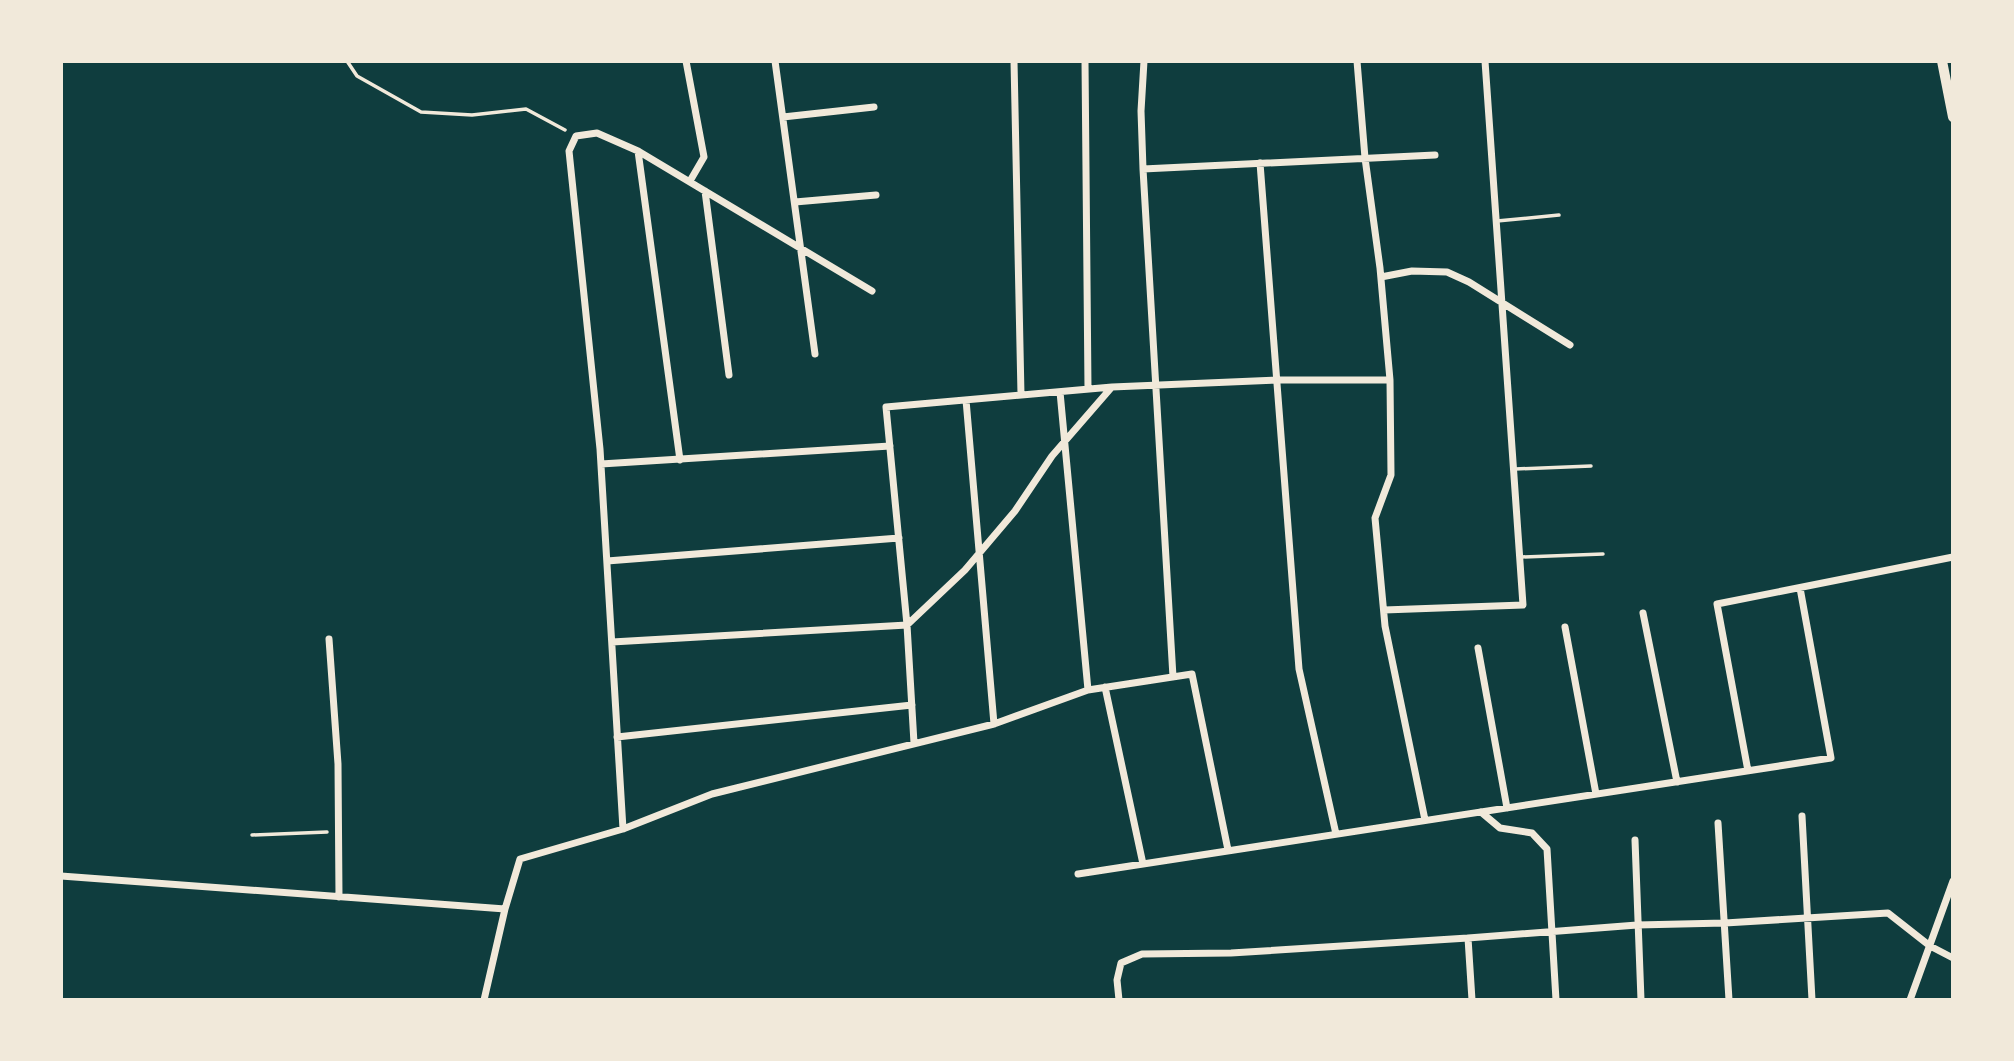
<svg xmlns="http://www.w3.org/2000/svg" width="2014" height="1061" viewBox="0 0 2014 1061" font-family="'Titillium Web',sans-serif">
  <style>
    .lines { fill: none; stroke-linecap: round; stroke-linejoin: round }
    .path { stroke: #f1e9da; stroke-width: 3.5 }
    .service { stroke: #f1e9da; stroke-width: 3.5 }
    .minor { stroke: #f1e9da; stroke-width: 7 }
    .tertiary { stroke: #f1e9da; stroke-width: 10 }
  </style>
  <rect width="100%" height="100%" fill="#0f3d3e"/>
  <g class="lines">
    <!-- path -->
    <path class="path" d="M347,61L357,76L421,112L472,115L526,109L565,130
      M252,835L327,832"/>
    <!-- service -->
    <path class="service" d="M1497,221L1559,215
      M1515,469L1591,466
      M1521,557L1603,554"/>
    <!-- minor -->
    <path class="minor" d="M686,61L704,157L690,181
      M775,61L815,354
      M1014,61L1021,395
      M1085,61L1088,389
      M1144,61L1141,111L1143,169L1173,677
      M1357,61L1365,158L1380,268L1390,380L1391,475L1375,518L1385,626L1425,820
      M783,117L874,107
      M638,151L680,460
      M1260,163L1299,669L1336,834
      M1143,169L1435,155
      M705,191L729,375
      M795,202L876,195
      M1381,277L1412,271L1447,272L1469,282L1570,345
      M1060,392L1088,690
      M966,400L994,724
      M601,464L890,446
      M607,561L899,538
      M1384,610L1523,605L1485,61
      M1643,613L1677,782
      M1565,627L1596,794
      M329,639L338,764L339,897
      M612,642L907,625L965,570L1015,511L1052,456L1111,388
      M1478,648L1507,808
      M1105,687L1143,864
      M617,737L912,705
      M914,743L907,625L886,407L1112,387L1276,380H1390
      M1748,771L1717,604L1953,557
      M1481,812L1500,828L1532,833L1547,849L1556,1000
      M1802,816L1812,1000
      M1718,823L1729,1000
      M623,829L600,449L569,151L576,136L597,133L638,151L872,291
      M1635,840L1641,1000
      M1078,874L1831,758L1800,588
      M61,876L505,909
      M1468,938L1472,1000
      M484,1000L505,909L520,859L623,829L712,794L994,724L1088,690L1192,674L1228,850
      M1119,1000L1117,980L1121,963L1142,954L1231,953L1468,938L1637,925L1725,923L1888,913L1930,946L1953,958
      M1910,1000L1953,881"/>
    <!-- tertiary -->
    <path class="tertiary" d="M1942,61L1953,117"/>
  </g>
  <!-- border -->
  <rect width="2014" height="1061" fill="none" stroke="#f1e9da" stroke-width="126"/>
</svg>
